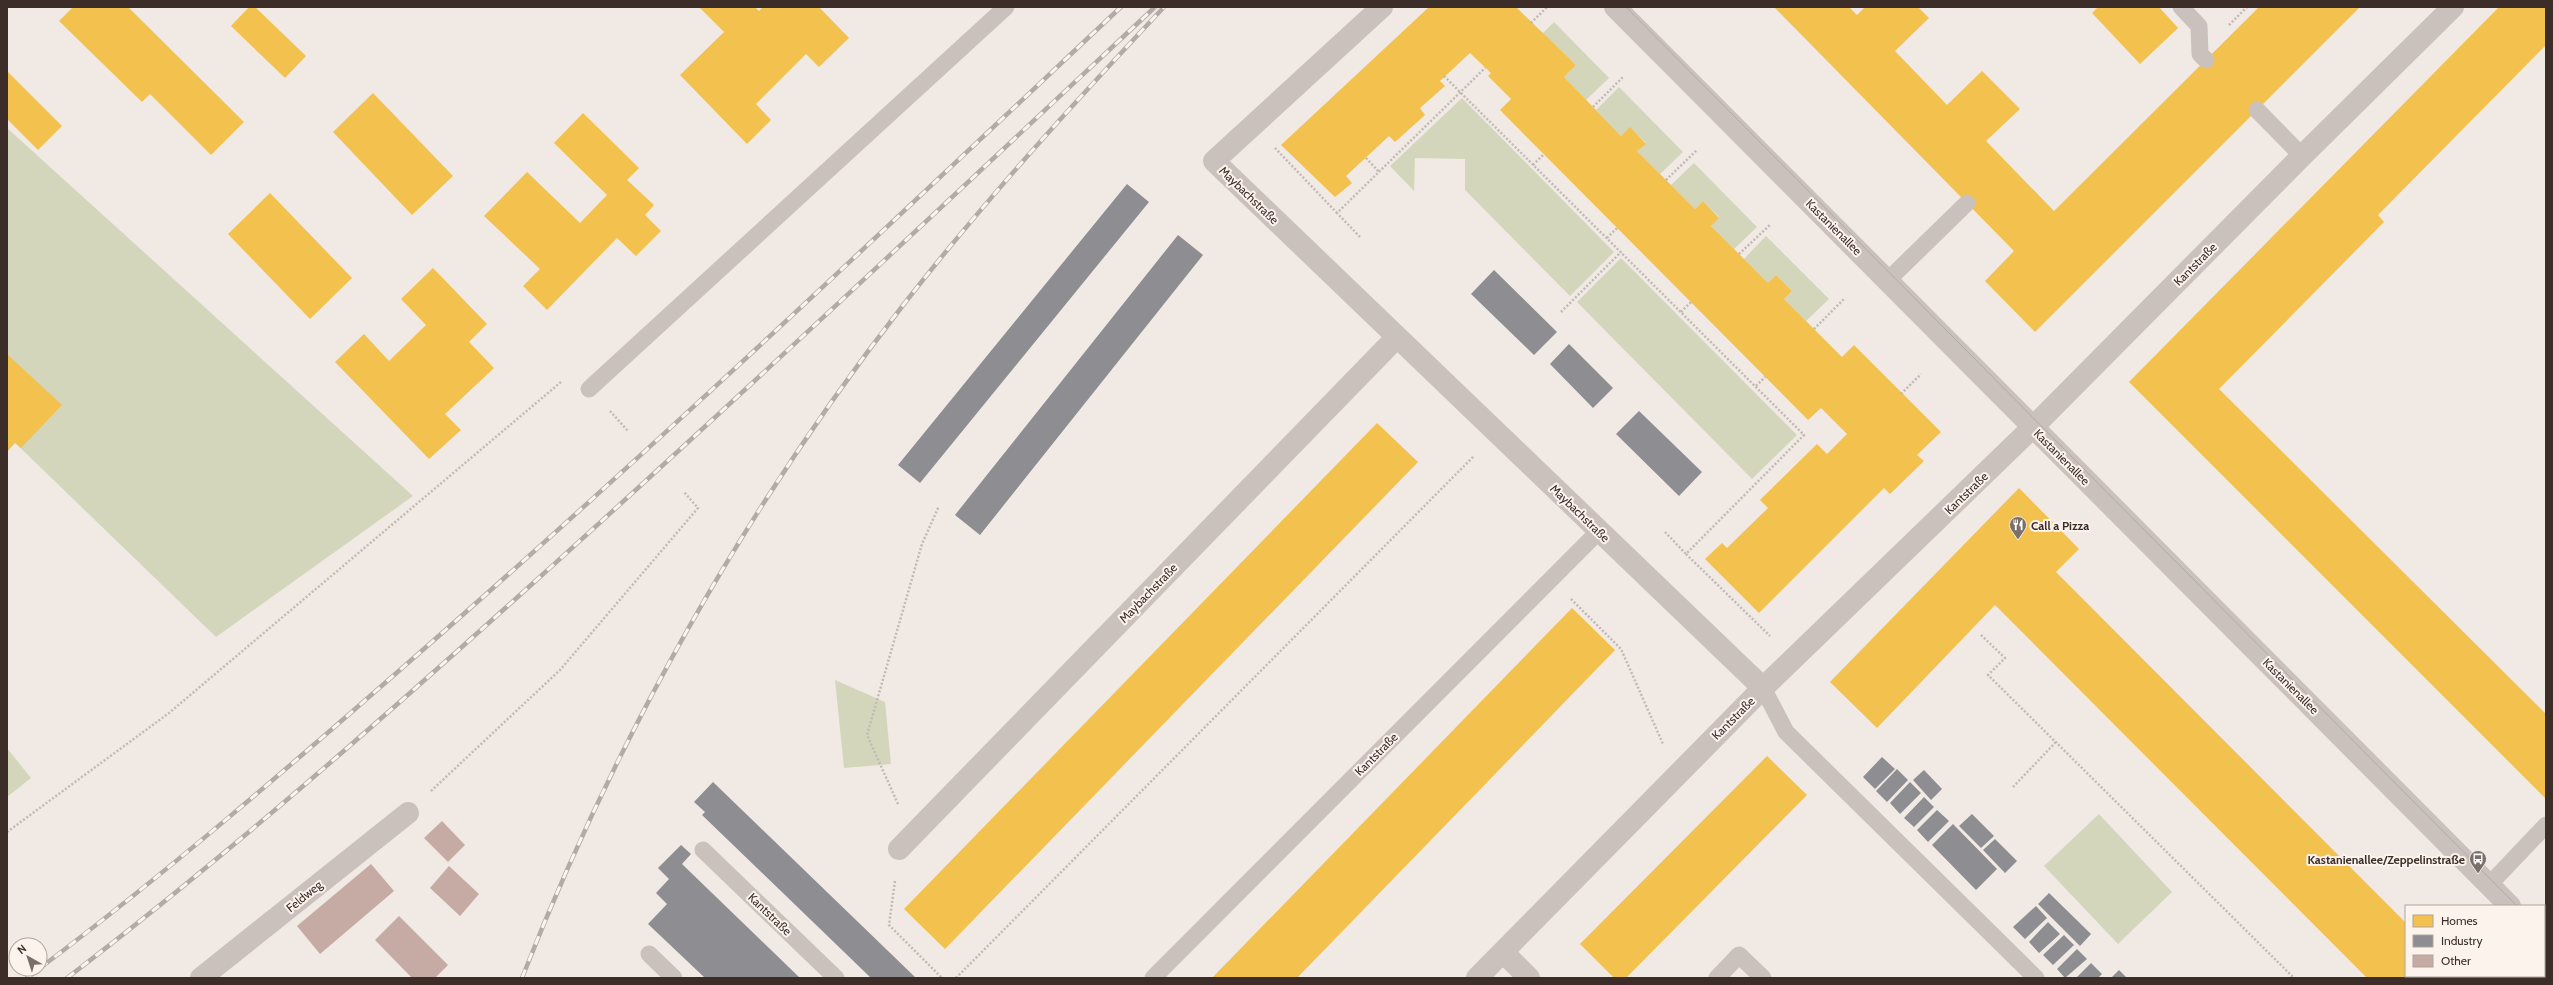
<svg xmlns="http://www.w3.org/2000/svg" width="2553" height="985" viewBox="0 0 2553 985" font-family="Cabin,sans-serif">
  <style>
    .green { fill: #d4d6bc }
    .homes { fill: #f2c14e }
    .industry { fill: #8d8d92 }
    .building { fill: #c6aaa4 }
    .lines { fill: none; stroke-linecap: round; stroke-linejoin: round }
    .path { stroke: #c3b9b4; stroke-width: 2.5; stroke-dasharray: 2 2; stroke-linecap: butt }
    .service { stroke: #cac1bc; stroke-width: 17 }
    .minor { stroke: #cac1bc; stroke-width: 22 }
    .tertiary { stroke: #cac1bc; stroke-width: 22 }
    .tram { stroke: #b2aaa6; stroke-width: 1 }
    .rail-casing { stroke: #b2aaa6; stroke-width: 4.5 }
    .rail { stroke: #fcf3ec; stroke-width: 3; stroke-dasharray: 9; stroke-linecap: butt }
    .labels { text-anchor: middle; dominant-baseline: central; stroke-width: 4; stroke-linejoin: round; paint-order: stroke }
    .street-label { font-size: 12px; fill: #3c2d29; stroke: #fcf3ec }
    .poi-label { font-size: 12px; font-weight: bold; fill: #3c2d29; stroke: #fcf3ec; text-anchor: start }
  </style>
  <rect width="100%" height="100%" fill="#f0e9e4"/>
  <!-- green -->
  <path class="green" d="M1554,22L1609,78L1586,100L1564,77L1576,65L1542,34Z
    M1619,87L1683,152L1660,174L1637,151L1646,143L1630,128L1621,136L1596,110Z
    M1462,98L1614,252L1570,296L1465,190V159L1415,158L1414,191L1390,166Z
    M7,128L413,496L216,637L7,435Z
    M1694,163L1757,227L1734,249L1711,226L1719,217L1703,201L1695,209L1671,185Z
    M1766,236L1829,299L1806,321L1784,299L1792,291L1776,275L1768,283L1744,259Z
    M1621,258L1797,435L1752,479L1577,302Z
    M835,680L885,702L891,764L844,768Z
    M7,748L31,778L7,797Z
    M2099,814L2172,892L2118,944L2044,866Z"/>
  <!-- homes -->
  <path class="homes" d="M73,7H128L244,122L211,155L150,94L142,102L59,21Z
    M249,7H255L306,56L285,78L231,26Z
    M699,7H755L759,11L763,7H819L849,38L819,67L806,54L756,104L771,120L747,144L680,75L724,32Z
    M1429,7H1516L1576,65L1564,77L1621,136L1630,127L1646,144L1637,151L1695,209L1703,201L1719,218L1711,226L1768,283L1776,275L1792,291L1784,299L1842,357L1854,345L1941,432L1917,455L1924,461L1890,494L1884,488L1759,613L1705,559L1722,543L1727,548L1768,508L1760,500L1817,444L1827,454L1847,434L1821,408L1808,420L1500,110L1511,99L1488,76L1491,73L1470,53L1440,81L1445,86L1420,108L1425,115L1395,142L1389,136L1346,176L1352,183L1335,197L1281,145Z
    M1774,7H1849L1857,15L1865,7H1918L1929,18L1895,51L1947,105L1982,71L2020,109L1986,141L2054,211L2259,7H2360L2035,332L1985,281L2014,251Z
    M2098,7H2159L2178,28L2140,64L2092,13Z
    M2499,7H2546V45L2378,215L2384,222L2219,389L2546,714L2545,798L2129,382Z
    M7,71L62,126L38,150L7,119Z
    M373,93L453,176L412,215L333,132Z
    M583,113L639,168L627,180L654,205L645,215L661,231L636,256L617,238L547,310L523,286L540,269L484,216L527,172L580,223L607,195L554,143Z
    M270,193L352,278L310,319L228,234Z
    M433,268L487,324L469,342L494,368L445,414L461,430L429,459L335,362L364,334L389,361L426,325L401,299Z
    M7,354L62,405L21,448L15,443L7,452Z
    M1377,423L1418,462L945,949L904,909Z
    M2019,488L2079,549L2056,572L2406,923V976H2457L2459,978H2367L1995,605L1877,728L1830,682Z
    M1572,608L1615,650L1497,772L1297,978H1212Z
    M1767,756L1807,795L1626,978H1614L1580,944Z"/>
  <!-- industry -->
  <path class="industry" d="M1127,184L1149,202L920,483L898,465Z
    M1178,235L1203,255L980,535L955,515Z
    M1494,270L1557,332L1534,355L1471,294Z
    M1569,344L1613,388L1593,408L1550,364Z
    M1639,411L1702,472L1679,496L1616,434Z
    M1882,757L1895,769L1875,789L1863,777Z
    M1897,769L1908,780L1887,802L1876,791Z
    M1924,770L1942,789L1931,800L1913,780Z
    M713,782L916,978H871L702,815L705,812L694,802Z
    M1910,782L1921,793L1900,814L1890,803Z
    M1924,797L1934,807L1914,827L1904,818Z
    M1937,810L1949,821L1928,842L1917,830Z
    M1972,814L1994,836L1981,848L1959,826Z
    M1953,824L1997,869L1976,890L1932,845Z
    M1995,839L2017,861L2005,873L1983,850Z
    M681,845L691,854L682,864L800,978H705L648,924L667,904L656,893L669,879L658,868Z
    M2049,893L2091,934L2080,946L2038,904Z
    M2036,906L2047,918L2025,939L2013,927Z
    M2048,922L2060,934L2039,953L2029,942Z
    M2064,935L2074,945L2053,965L2043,955Z
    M2077,949L2087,959L2065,978L2057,969Z
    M2091,963L2102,974L2098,978H2076Z
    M2119,970L2127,978H2111Z"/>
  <!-- building -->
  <path class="building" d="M442,821L465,845L448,862L424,838Z
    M371,864L394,891L320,954L297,926Z
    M449,866L479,894L460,916L430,888Z
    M399,916L448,965L435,978H412L375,940Z"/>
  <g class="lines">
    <!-- path -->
    <path class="path" d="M1531,23L1547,7
      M2229,25L2247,7
      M1444,76L1804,435L1686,554L1770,636
      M1593,107L1624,76
      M1275,148L1337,213
      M1366,158L1379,172
      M1533,165L1544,154
      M1666,180L1697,150
      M1360,237L1337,213L1485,68
      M1607,238L1617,228
      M1739,254L1771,224
      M1561,312L1621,252
      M1681,312L1691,302
      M1814,329L1845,298
      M1756,386L1765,377
      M1901,394L1921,374
      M610,411L628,431
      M1665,532L1686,554
      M1571,599L1621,649L1663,744
      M1981,635L2005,658L1988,675L2294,978
      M2013,787L2056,742
      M431,791L560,670L698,508L684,492
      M898,804L867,735L922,544L939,506
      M7,832L169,713L561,382
      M895,881L889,925L942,978
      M956,978L1474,456"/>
    <!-- service -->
    <path class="service" d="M2181,7L2199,26L2200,54L2206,60
      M2257,110L2302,156
      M1887,281L1967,203
      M589,389L1006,7
      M1763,688L1786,732L2036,978
      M703,850L836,978
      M2489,885L2546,825
      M649,954L674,978
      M1153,978L1599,531
      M1717,978L1739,955L1763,978"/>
    <!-- minor -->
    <path class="minor" d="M1382,7L1214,161L1763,688
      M899,849L1397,337
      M1503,952L1529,978
      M201,978L408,813
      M1477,978L1763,688L2033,427L2302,156L2453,7"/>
    <!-- tertiary -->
    <path class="tertiary" d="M1615,7L2510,906
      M2544,940L2546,942"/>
    <!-- tram -->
    <path class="tram" d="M1626,7L2517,906
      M2544,934L2546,936"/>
    <defs>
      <path id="rail" d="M40,968C168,872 289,767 409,662C652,450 886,228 1121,7
        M27,978L39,969
        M67,978C228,855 381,720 531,585C742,395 948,201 1155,7
        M522,978C616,738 746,507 904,304C985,200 1074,103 1164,7"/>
    </defs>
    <!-- rail casing -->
    <use href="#rail" class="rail-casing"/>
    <!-- rail -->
    <use href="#rail" class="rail"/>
  </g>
  <!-- icons -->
  <defs>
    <symbol id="restaurant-pin" viewBox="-11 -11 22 30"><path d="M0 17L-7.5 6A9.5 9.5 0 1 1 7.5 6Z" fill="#7b6f6a" stroke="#fcf3ec"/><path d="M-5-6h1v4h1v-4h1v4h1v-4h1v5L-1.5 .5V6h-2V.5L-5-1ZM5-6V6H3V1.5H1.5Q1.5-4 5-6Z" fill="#fff"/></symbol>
    <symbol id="bus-pin" viewBox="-11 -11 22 30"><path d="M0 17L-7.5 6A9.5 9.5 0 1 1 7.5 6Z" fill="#7b6f6a" stroke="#fcf3ec"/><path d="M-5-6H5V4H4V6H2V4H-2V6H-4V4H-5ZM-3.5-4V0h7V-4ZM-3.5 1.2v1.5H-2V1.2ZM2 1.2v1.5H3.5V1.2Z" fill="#fff"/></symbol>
  </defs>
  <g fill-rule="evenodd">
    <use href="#restaurant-pin" x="2008" y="515" width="20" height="27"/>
    <use href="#bus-pin" x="2468" y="849" width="20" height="27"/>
  </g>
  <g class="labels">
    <!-- street labels -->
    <g class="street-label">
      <text transform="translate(1249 195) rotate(44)">Maybachstraße</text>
      <text transform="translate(1834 227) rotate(45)">Kastanienallee</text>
      <text transform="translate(2195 264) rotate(-45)">Kantstraße</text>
      <text transform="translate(2062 457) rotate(45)">Kastanienallee</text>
      <text transform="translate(1966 493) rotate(-44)">Kantstraße</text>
      <text transform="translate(1580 513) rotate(44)">Maybachstraße</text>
      <text transform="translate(1148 593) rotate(-46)">Maybachstraße</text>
      <text transform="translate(2291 686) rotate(45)">Kastanienallee</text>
      <text transform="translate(1733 718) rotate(-45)">Kantstraße</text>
      <text transform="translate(1376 754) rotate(-45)">Kantstraße</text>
      <text transform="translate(304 896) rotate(-39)">Feldweg</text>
      <text transform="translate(770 914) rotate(44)">Kantstraße</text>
    </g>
    <!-- poi labels -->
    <g class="poi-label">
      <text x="2031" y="525">Call a Pizza</text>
      <text x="2465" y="859" text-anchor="end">Kastanienallee/Zeppelinstraße</text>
    </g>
  </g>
  <!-- border -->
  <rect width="2553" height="985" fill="none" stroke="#3c2d29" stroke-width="16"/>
  <!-- legend -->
  <rect x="2405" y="905" width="140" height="72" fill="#fcf3ec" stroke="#afa49e"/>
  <rect x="2413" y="915" width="20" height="12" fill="#f2c14e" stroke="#afa49e"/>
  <text x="2441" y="925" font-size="12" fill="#3c2d29">Homes</text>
  <rect x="2413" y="935" width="20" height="12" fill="#8d8d92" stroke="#afa49e"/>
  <text x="2441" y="945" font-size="12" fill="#3c2d29">Industry</text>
  <rect x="2413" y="955" width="20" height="12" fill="#c6aaa4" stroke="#afa49e"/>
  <text x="2441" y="965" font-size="12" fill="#3c2d29">Other</text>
  <!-- north arrow -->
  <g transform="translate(28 957) rotate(321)"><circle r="19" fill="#fcf3ec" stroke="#afa49e"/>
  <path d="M0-3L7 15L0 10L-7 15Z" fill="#7b6f6a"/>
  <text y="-6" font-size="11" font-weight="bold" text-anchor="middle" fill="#3c2d29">N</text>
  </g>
</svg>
